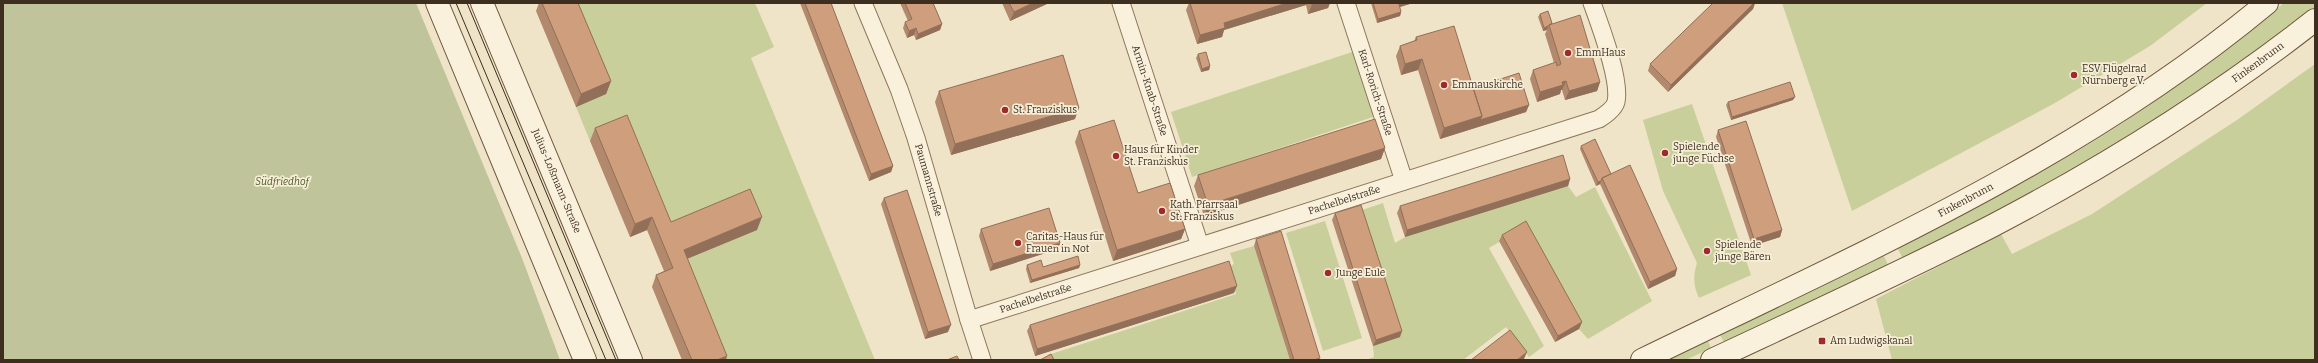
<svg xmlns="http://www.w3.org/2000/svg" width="2318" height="363" viewBox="0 0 2318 363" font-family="Bitter,serif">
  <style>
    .green { fill: #c9cf9b }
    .cemetery { fill: #bfc49a }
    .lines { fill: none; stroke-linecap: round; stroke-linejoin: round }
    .street-casing { stroke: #8d765c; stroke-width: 19 }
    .secondary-casing { stroke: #6f573f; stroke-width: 24 }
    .street { stroke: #faf1dc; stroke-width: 17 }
    .secondary { stroke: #faf1dc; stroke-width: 22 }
    .tram { stroke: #3d2e20; stroke-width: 1 }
    .wall { fill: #b2896c }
    .shaded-wall { fill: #916f58 }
    .building { fill: #cf9f7d; stroke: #916f58 }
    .poi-dot { fill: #9e2a2b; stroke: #f7eed8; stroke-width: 1.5 }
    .labels { text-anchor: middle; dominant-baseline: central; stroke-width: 3.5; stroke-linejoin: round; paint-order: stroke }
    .poi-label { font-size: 10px; fill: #3d2e20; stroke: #f7eed8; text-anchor: start }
    .street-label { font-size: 10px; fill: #3d2e20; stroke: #f7eed8 }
    .park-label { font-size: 10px; font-style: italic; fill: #4d5a26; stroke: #f7eed8 }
  </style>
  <rect width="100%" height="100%" fill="#f0e4c8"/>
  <!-- green -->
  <path class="green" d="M568,3H755L774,47L751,58L875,360H719L679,262L757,230L666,234L622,128L590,141L576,107Z
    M1782,3H2207L2150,46L2055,103L1852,211Z
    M2284,3H2315V7C2236,68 2153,124 2066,173C2013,204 1957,230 1903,259L1898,249C1965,214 2033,178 2099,138C2164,98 2225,51 2284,3Z
    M1355,51L1376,116L1192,177L1171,112Z
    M2315,64V360H1892L1876,299L2001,234L2012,254L2092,214L2237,120Z
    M1692,104L1751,275L1699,298C1693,285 1693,276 1697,263L1663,191L1643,120Z
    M1568,186L1576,197L1595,187L1652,301L1588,339L1579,329L1523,228L1489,248L1544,346L1529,357L1506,327L1463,360H1366L1374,357L1373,346L1400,337L1359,211L1383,203L1395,243L1405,237Z
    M1325,221L1362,338L1323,351L1286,233Z
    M1254,246L1290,360H1049L1048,355L1236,294L1228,267L1234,264L1230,253Z
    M1884,256L1888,265L1724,342L1720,335Z
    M1708,341L1711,348L1686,360H1667Z"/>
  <!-- cemetery -->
  <path class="cemetery" d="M3,3H416L522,258L560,360H3Z"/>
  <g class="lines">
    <defs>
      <g id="street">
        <path id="s1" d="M863,3L899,89L916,138L969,320L982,360"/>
        <path id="s2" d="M1121,3L1200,246"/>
        <path id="s3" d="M1346,3L1404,181"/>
        <path id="s4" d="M969,320L1599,119C1605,115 1614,109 1616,102C1621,80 1600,25 1592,3"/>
      </g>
      <g id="secondary">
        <path d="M437,3L585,360"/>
        <path id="s5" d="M482,3L631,360"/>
        <path id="s6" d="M1642,360C1858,255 2081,158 2267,3"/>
        <path id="s7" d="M1712,360C1806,316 1900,273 1992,226C2105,167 2214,99 2315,20"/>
      </g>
    </defs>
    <!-- street casing -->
    <use href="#street" class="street-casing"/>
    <!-- secondary casing -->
    <use href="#secondary" class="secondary-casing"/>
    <!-- street -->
    <use href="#street" class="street"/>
    <!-- secondary -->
    <use href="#secondary" class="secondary"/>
    <!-- tram -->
    <path class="tram" d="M456,3L606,360
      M467,3L616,360"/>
  </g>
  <!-- wall -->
  <path class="wall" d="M539,3H578L611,81L606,94L576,107L536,11Z
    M800,3H831L893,166L891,172L869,181Z
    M900,3H933L942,24L940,30L916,40L914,35L907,38L903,28L905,22L908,21Z
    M1002,3H1049L1010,21Z
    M1189,3H1330L1328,8L1308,14L1306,5L1224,30L1222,37L1197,44L1186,10Z
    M1371,3H1413L1399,7L1401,12L1400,16L1377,23Z
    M1713,3H1755L1753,9L1668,92L1648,71L1650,64Z
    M1540,14L1552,23L1600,82L1597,91L1565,100L1562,90H1561L1560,94L1537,102L1530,79L1533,70L1554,63L1545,34L1547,30L1543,31L1538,17Z
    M1416,37L1473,88L1529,105L1526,112L1440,139L1418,70L1401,75L1396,56L1400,46L1414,41Z
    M1198,54L1210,66L1209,70L1201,72L1196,58Z
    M939,91L1075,119L951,155L935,102Z
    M1793,100L1731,120L1726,105L1728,102Z
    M595,128L671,222L757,230L687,259L726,360H682L652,287L656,275L664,271L647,230L630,237L590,141Z
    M1718,130L1782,230L1780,237L1752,246L1716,137Z
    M1079,131L1138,193L1185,229L1181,239L1113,261L1075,142Z
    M1581,146L1611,174L1677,269L1675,276L1648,289L1600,184L1596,186L1580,149Z
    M1385,148L1381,159L1204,216L1194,186L1198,175Z
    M1570,179L1568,186L1405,237L1397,213L1400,206Z
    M884,198L948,332L925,339L881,204Z
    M1335,213L1400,337L1373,346L1332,220Z
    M981,229L1060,243L1058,249L990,271L979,236Z
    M1502,235L1582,322L1579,329L1555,342L1499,241Z
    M1256,239L1320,360H1290L1254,246Z
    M1027,265L1043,267L1080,265L1079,268L1030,283L1026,269Z
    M1234,293L1035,356L1027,331L1030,325Z"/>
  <!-- shaded-wall -->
  <path class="shaded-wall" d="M1033,3H1049L1010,21L1014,12Z
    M1287,3H1307L1306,5L1224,30L1222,37L1197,44L1200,35L1224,23Z
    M1317,3H1330L1328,8L1308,14L1312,5Z
    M1403,3H1413L1397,8L1399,4Z
    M1754,3H1755L1753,9L1668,92L1671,85Z
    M1401,12L1400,16L1377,23L1378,19Z
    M942,24L940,30L916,40L918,34Z
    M1548,26L1547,30L1543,31L1544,28Z
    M916,28L914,35L907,38L909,31Z
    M1422,59L1418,70L1401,75L1405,64Z
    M1210,66L1209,70L1201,72L1202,69Z
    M611,81L606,94L576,107L581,94Z
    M1566,81L1562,90H1561L1560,94L1537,102L1540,92L1562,82Z
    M1600,82L1597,91L1565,100L1569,91Z
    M1795,97L1793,100L1731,120L1732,117Z
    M1529,105L1526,112L1440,139L1444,128L1482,116Z
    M1079,108L1075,119L951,155L955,144Z
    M1385,148L1381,159L1204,216L1208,205Z
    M893,166L891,172L869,181L871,174Z
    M1570,179L1568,186L1405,237L1407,230Z
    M1601,181L1600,184L1596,186L1598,182Z
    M652,217L647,230L630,237L635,224Z
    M762,217L757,230L679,262L684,250Z
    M1185,229L1181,239L1113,261L1117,250Z
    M1782,230L1780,237L1752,246L1754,239Z
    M1060,243L1058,249L990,271L993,264Z
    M1080,265L1079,268L1030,283L1032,280Z
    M1677,269L1675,276L1648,289L1650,282Z
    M1237,286L1234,293L1035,356L1037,349Z
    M1582,322L1579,329L1555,342L1558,336Z
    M951,325L948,332L925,339L928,332Z
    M1402,331L1400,337L1373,346L1376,340Z
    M1527,352L1524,359L1523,360H1517Z
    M727,356L726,360H717Z"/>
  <!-- building -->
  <path class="building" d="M542,3H578L611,81L581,94Z
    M805,3H831L893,166L871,174Z
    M905,3H933L942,24L918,34L916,28L909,31L905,22L912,19Z
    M1009,3H1033L1014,12Z
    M1190,3H1287L1224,23L1225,28L1200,35Z
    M1311,3H1317L1312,5Z
    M1373,3H1403L1399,4L1401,12L1378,19Z
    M1713,3H1754L1671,85L1650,64Z
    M1548,11L1552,23L1549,25L1548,26L1544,28L1540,14Z
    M1580,15L1600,82L1569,91L1566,81L1562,82L1563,85L1540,92L1533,70L1556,62L1557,66L1561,64L1549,25Z
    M1454,26L1482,116L1444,128L1422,59L1405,64L1400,46L1417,40L1416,37Z
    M1206,52L1210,66L1202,69L1198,54Z
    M1063,55L1079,108L955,144L939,91Z
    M1519,73L1529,105L1480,120L1482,116L1473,88Z
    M1790,82L1795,97L1732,117L1728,102Z
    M627,115L671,222L750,189L762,217L684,250L727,356L717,360H692L656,275L673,268L652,217L635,224L595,128Z
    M1375,119L1385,148L1208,205L1198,175Z
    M1114,120L1138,193L1170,183L1185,229L1117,250L1079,131Z
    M1746,121L1782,230L1754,239L1718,130Z
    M1595,139L1611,174L1602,178L1601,181L1598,182L1581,146Z
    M1563,155L1570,179L1407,230L1400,206Z
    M1630,165L1677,269L1650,282L1602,178Z
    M907,190L951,325L928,332L884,198Z
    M1361,205L1402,331L1376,340L1335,213Z
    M1049,208L1060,243L993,264L981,229Z
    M1526,221L1582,322L1558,336L1502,235Z
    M1281,231L1320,358L1314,360H1294L1256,239Z
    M1078,256L1080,265L1032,280L1027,265L1041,260L1043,267Z
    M1229,261L1237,286L1037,349L1030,325Z
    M1510,330L1527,352L1517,360H1471Z
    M1051,354L1054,360H1040Z
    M957,356L959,360H947Z"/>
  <!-- markers -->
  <g class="poi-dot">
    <circle cx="1568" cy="53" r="4"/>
    <circle cx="2074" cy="75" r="4"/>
    <circle cx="1444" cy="85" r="4"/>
    <circle cx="1005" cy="110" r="4"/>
    <circle cx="1665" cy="153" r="4"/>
    <circle cx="1116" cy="156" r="4"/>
    <circle cx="1162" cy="211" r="4"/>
    <circle cx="1018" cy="243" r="4"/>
    <circle cx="1707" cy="251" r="4"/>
    <circle cx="1328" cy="273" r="4"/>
    <rect x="1818" y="337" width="8" height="8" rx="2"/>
  </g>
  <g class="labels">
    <!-- poi labels -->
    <g class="poi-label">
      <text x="1576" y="53">EmmHaus</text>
      <text x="2082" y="69">ESV Flügelrad<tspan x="2082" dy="12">Nürnberg e.V.</tspan></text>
      <text x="1452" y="85">Emmauskirche</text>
      <text x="1013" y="110">St. Franziskus</text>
      <text x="1673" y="147">Spielende<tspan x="1673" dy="12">junge Füchse</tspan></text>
      <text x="1124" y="150">Haus für Kinder<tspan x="1124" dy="12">St. Franziskus</tspan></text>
      <text x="1170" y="205">Kath. Pfarrsaal<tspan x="1170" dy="12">St. Franziskus</tspan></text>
      <text x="1026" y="237">Caritas-Haus für<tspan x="1026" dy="12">Frauen in Not</tspan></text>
      <text x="1715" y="245">Spielende<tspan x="1715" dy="12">junge Bären</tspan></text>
      <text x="1336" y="273">Junge Eule</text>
      <text x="1830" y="341">Am Ludwigskanal</text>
    </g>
    <!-- street labels -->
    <g class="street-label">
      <text stroke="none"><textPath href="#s7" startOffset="623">Finkenbrunn</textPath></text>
      <text stroke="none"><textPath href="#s2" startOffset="92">Armin-Knab-Straße</textPath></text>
      <text stroke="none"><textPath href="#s3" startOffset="94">Karl-Rorich-Straße</textPath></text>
      <text stroke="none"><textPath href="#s1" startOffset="189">Paumannstraße</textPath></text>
      <text stroke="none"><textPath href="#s5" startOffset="193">Julius-Loßmann-Straße</textPath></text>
      <text stroke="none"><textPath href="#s4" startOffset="394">Pachelbelstraße</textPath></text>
      <text stroke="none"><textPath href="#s6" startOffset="361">Finkenbrunn</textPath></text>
      <text stroke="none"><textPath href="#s4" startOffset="70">Pachelbelstraße</textPath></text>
    </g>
    <!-- park labels -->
    <g class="park-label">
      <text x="282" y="182">Südfriedhof</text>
    </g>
  </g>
  <!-- border -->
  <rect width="2318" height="363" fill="none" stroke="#3d2e20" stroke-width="8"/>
</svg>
